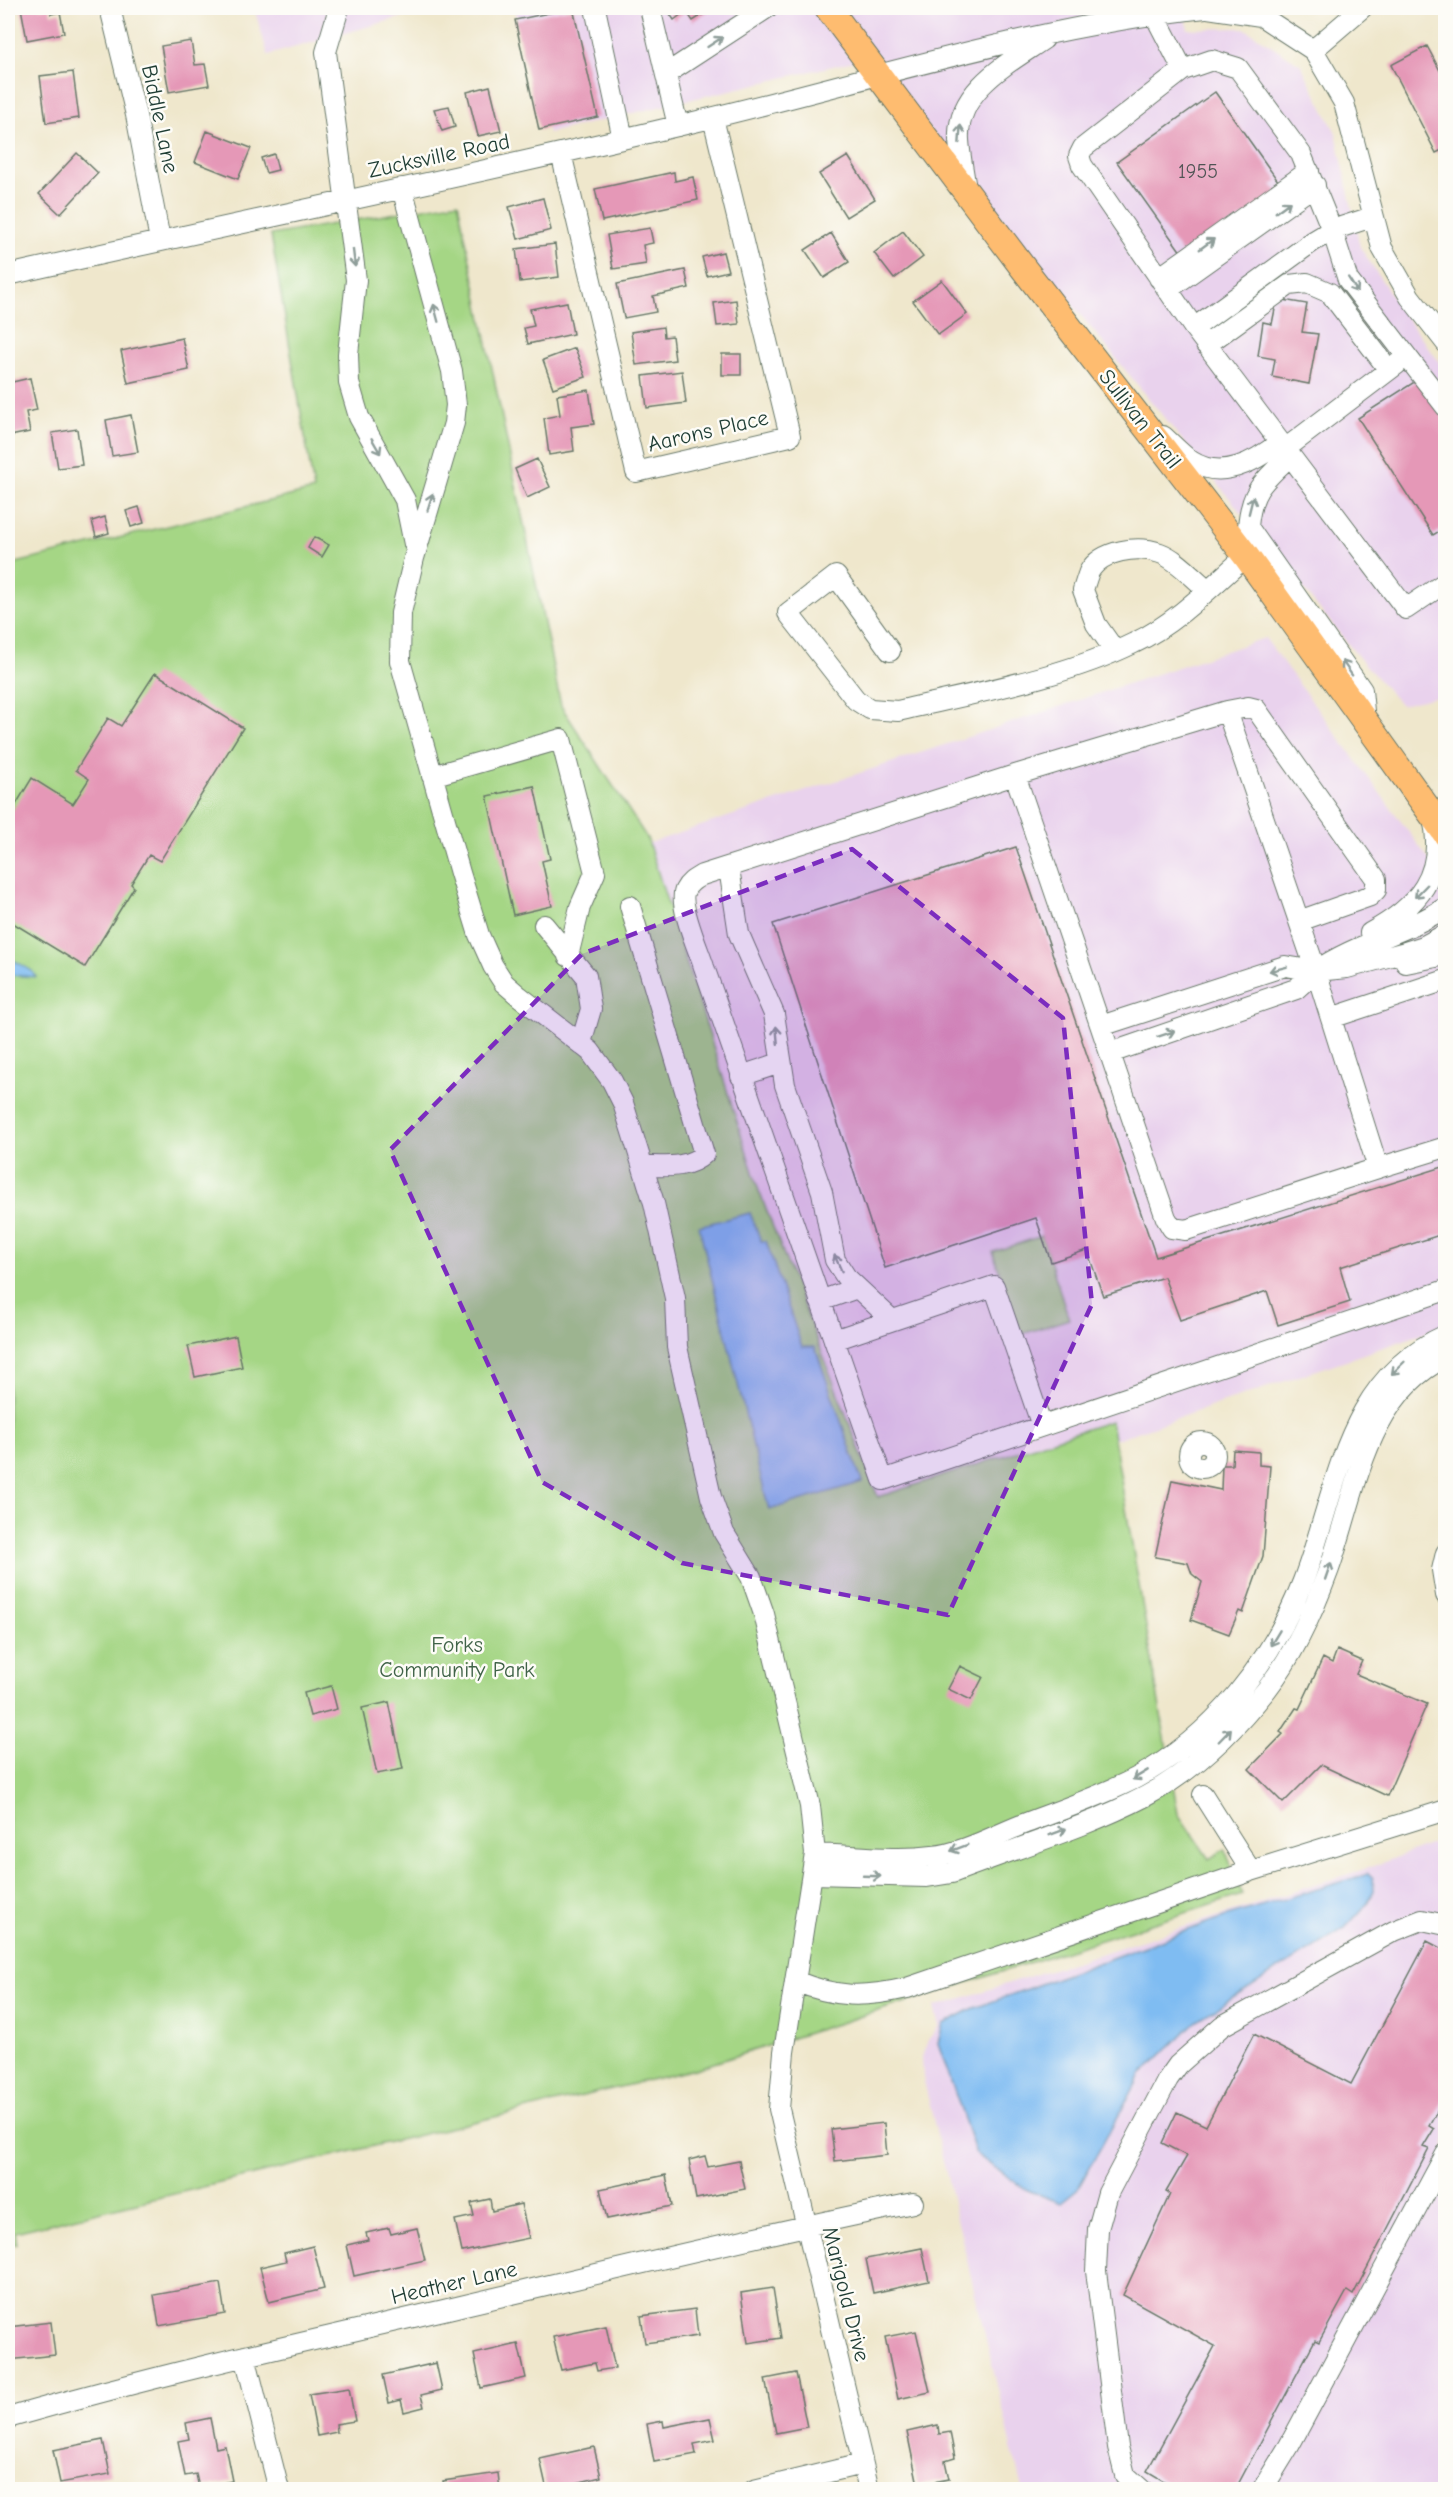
<svg xmlns="http://www.w3.org/2000/svg" width="1453" height="2497" viewBox="0 0 1453 2497" font-family="'Comic Neue',sans-serif">
  <style>
    .built { fill: #e9d2ed }
    .green { fill: #a5d685; stroke: #628a5c; stroke-width: 1.5 }
    .water { fill: #7fbcf2; stroke: #4f7c93; stroke-width: 1.5 }
    .building { fill: #e598b7 }
    .lines { fill: none; stroke-linecap: round; stroke-linejoin: round }
    .minor-casing { stroke: #687869; stroke-width: 22 }
    .major-casing { stroke: #687869; stroke-width: 28 }
    .minor { stroke: #fff; stroke-width: 20 }
    .major { stroke: #febc70; stroke-width: 26 }
    .oneway { stroke: #8f9e9a }
    .marked { fill: #7b2cbf; fill-opacity: 0.2; stroke: #7b2cbf; stroke-width: 4.5; stroke-dasharray: 12 8; stroke-linejoin: round }
    .labels { text-anchor: middle; dominant-baseline: central; stroke-width: 5; stroke-linejoin: round; paint-order: stroke }
    .number-label { font-size: 20px; fill: #505455 }
    .street-label { font-size: 22px; fill: #1f3d34; stroke: #fdfcf7 }
    .park-label { font-size: 22px; fill: #406348; stroke: #fdfcf7 }
  </style>
  <rect width="100%" height="100%" fill="#fdfcf7"/>
  <filter id="ink" filterUnits="userSpaceOnUse"><feTurbulence type="fractalNoise" baseFrequency=".0167" numOctaves="2"/><feDisplacementMap in="SourceGraphic" scale="12" xChannelSelector="R" yChannelSelector="G"/><feConvolveMatrix kernelMatrix="1 2 1 2 8 2 1 2 1" color-interpolation-filters="sRGB"/></filter>
  <filter id="wash" filterUnits="userSpaceOnUse"><feTurbulence type="fractalNoise" baseFrequency=".008" numOctaves="4" result="noise"/><feDisplacementMap in="SourceGraphic" scale="24" xChannelSelector="R" yChannelSelector="G"/><feGaussianBlur stdDeviation="1.35" result="paint"/><feColorMatrix in="noise" values="0 0 0 0 0 0 0 0 0 0 0 0 0 0 0 0 0 1.4 0 .05"/><feComposite in="paint" operator="in"/></filter>
  <g filter="url(#wash)">
    <rect width="100%" height="100%" fill="#efe7cc"/>
    <!-- built -->
    <path class="built" d="M254,8H434L268,55Z
      M514,8H1184L1188,29L1244,28L1301,65L1336,133L1360,247L1401,310L1445,370V695L1401,705L1361,660L871,57L548,133Z
      M1265,638L1445,881V1326L870,1524L611,856Z
      M1445,1839V2489H1022L923,2077L922,2057L928,2040L939,2026L934,2007L1371,1867Z"/>
    <!-- green -->
    <path class="green" d="M458,202L561,706L647,838L759,1191L878,1497L1111,1421L1178,1814L1209,1859L1225,1849L1242,1895L695,2069L15,2232L17,2244L8,2245V565L314,490L271,235Z
      M1042,1236L1069,1319L1019,1335L993,1252Z"/>
    <!-- water -->
    <path class="water" d="M8,957L32,971L36,977L8,975Z
      M750,1213L761,1241H766L802,1347H815L862,1482L769,1510L699,1226Z
      M1368,1874L1373,1879L1374,1890L1368,1903L1345,1928L1196,2021L1141,2075L1077,2190L1061,2203L1025,2189L976,2154L938,2043L943,2024L972,2009L1224,1917Z"/>
    <g id="blocks">
      <!-- building -->
      <path class="building" d="M21,8H50L51,14L60,12L64,33L27,40Z
        M573,8L598,117L539,130L515,20Z
        M666,8H713L693,21L686,11L674,20Z
        M191,41L195,65L205,64L209,85L169,92L161,46Z
        M1427,46L1446,82V148L1436,153L1391,65Z
        M73,72L79,118L46,123L40,76Z
        M490,86L501,131L478,136L467,92Z
        M1215,92L1278,181L1272,185L1280,196L1181,252L1117,162Z
        M449,106L455,127L442,131L434,109Z
        M207,131L251,148L238,179L195,162Z
        M77,153L98,173L60,214L39,194Z
        M274,154L278,170L266,173L261,158Z
        M848,156L875,199L846,217L819,174Z
        M674,172L675,181L693,177L698,200L602,221L595,189Z
        M543,198L551,230L518,239L509,207Z
        M650,228L653,243L643,245L646,264L613,269L607,235Z
        M903,231L923,257L894,279L874,253Z
        M831,233L849,262L824,278L805,250Z
        M555,244L559,277L520,282L516,249Z
        M723,252L728,271L707,276L702,257Z
        M685,270L689,288L653,296L656,312L624,318L617,284Z
        M942,280L967,314L938,335L913,301Z
        M1277,299L1307,304L1302,332L1318,334L1309,384L1272,377L1275,359L1258,356L1263,322L1272,324Z
        M736,300L739,324L717,326L714,303Z
        M567,302L573,334L528,344L524,328L534,326L530,309Z
        M663,327L664,337L672,336L675,360L636,365L631,332Z
        M182,338L189,370L128,383L121,351Z
        M575,348L586,377L553,388L543,360Z
        M722,354H741V375H722Z
        M682,371L686,403L647,408L643,376Z
        M30,378L37,410L26,412L30,432L10,436L8,383Z
        M1419,379L1446,422V527L1433,535L1358,418Z
        M589,390L594,424L571,427L574,451L549,455L544,418L560,415L557,395Z
        M131,415L138,452L112,456L106,420Z
        M77,429L82,465L58,468L52,433Z
        M537,459L550,487L527,498L515,469Z
        M139,507L144,523L131,527L126,511Z
        M105,517L109,533L96,537L92,521Z
        M314,537L329,545L322,557L308,548Z
        M155,673L243,728L160,861L149,855L131,884L134,887L85,967L8,920V809L12,811L32,778L73,804L89,779L76,770L108,718L121,726Z
        M534,786L550,859L542,861L552,906L513,915L487,796Z
        M1016,847L1156,1257L1446,1166V1233L1340,1267L1350,1302L1278,1325L1267,1291L1180,1320L1164,1277L1103,1296L1087,1250L1051,1262L1036,1218L885,1268L773,924Z
        M236,1336L242,1367L195,1377L188,1346Z
        M1233,1450L1259,1452V1465L1270,1466L1263,1556L1243,1613L1239,1611L1229,1634L1191,1620L1202,1582L1192,1574L1188,1563L1155,1557L1172,1480L1221,1490L1222,1465H1232Z
        M1337,1650L1362,1661L1356,1674L1427,1704L1387,1796L1321,1765L1283,1803L1249,1769L1283,1734L1280,1732L1296,1708L1299,1709L1323,1658L1332,1663Z
        M960,1666L983,1677L971,1700L948,1689Z
        M331,1686L337,1709L310,1716L304,1693Z
        M389,1702L403,1769L377,1774L362,1708Z
        M1427,1941L1446,1951V2096L1429,2126L1434,2129L1423,2147L1429,2149L1353,2295L1347,2291L1319,2342L1315,2340L1235,2490H1179L1147,2471L1215,2346L1123,2295L1170,2194L1166,2192L1187,2156L1162,2143L1177,2112L1206,2126L1254,2034L1351,2084Z
        M884,2123L887,2155L835,2161L831,2129Z
        M705,2156L708,2167L739,2161L745,2189L696,2199L689,2160Z
        M666,2175L672,2206L607,2219L600,2189Z
        M490,2199L492,2211L521,2204L529,2238L462,2252L455,2220L474,2216L471,2203Z
        M389,2228L391,2234L417,2228L425,2260L354,2276L347,2245L368,2240L366,2233Z
        M313,2246L324,2289L269,2302L260,2267L286,2261L284,2253Z
        M922,2248L929,2281L873,2293L866,2259Z
        M220,2283L225,2314L159,2326L154,2295Z
        M773,2288L781,2338L748,2343L741,2293Z
        M695,2309L698,2336L645,2343L641,2316Z
        M51,2322L55,2355L8,2360V2327Z
        M606,2326L615,2368L597,2371L595,2363L561,2370L553,2337Z
        M916,2331L930,2392L898,2399L885,2337Z
        M518,2344L526,2378L481,2388L474,2354Z
        M436,2363L442,2390L421,2395L424,2407L404,2412L401,2400L389,2403L383,2375Z
        M796,2373L807,2427L776,2433L765,2379Z
        M349,2388L355,2421L336,2424L337,2432L317,2436L309,2394Z
        M210,2418L216,2448L225,2446L232,2481L199,2488L196,2474L185,2476L178,2441L189,2439L186,2423Z
        M710,2418L715,2440L694,2444L696,2454L654,2462L647,2424L663,2421L664,2427Z
        M938,2425L939,2434L950,2432L955,2458L945,2461L949,2479L918,2485L907,2432Z
        M103,2440L110,2474L60,2483L53,2450Z
        M594,2447L601,2477L547,2490L540,2459Z
        M498,2473L500,2490H444L443,2481Z"/>
    </g>
  </g>
  <g filter="url(#ink)">
    <use href="#blocks" fill-opacity="0" stroke="#687869" stroke-width="1.5"/>
    <g class="lines">
      <defs>
        <path id="minor" d="M110,8L136,115L160,240
          M339,8L326,52L356,280L348,354L349,383L359,417L405,500L414,544
          M595,8L623,139
          M650,8L678,126
          M1151,8L1183,70L1083,148L1079,156L1082,165L1194,328L1406,609L1446,582
          M1208,8L1261,16L1313,50L1344,103L1382,248L1410,297L1446,343
          M1313,50L1362,8
          M1183,70L1212,60L1238,68L1301,154L1332,230L1348,280L1446,407
          M666,74L767,8
          M561,153L636,472L790,436L713,118
          M402,188L452,371L456,405L454,423L414,558L401,613L400,661L460,873L479,935L493,966L504,983L519,996L590,1051L612,1081L623,1103L654,1203L675,1298L677,1347L711,1497L724,1533L751,1577L764,1614L810,1806L815,1854L784,2052L779,2109L869,2490
          M966,190C964,174 960,157 959,140C956,90 1009,63 1044,39
          M8,275C236,223 466,177 694,122C864,82 1031,27 1205,8
          M1159,278L1309,171
          M1167,290L1315,185
          M1194,328L1312,242L1332,230L1372,217
          M1206,345L1289,285L1307,283L1330,293L1389,370
          M1163,436C1172,444 1181,454 1191,461C1222,481 1255,462 1280,442
          M1285,449L1397,364
          M1290,456C1264,481 1251,489 1248,527L1362,690L1365,722
          M890,651L836,576L788,613L856,700L870,709L898,711C974,693 1063,678 1134,643C1175,624 1212,586 1246,556
          M1115,651L1096,624L1083,590C1085,584 1087,577 1089,572C1101,550 1138,545 1160,553C1177,559 1194,579 1208,590
          M1227,711L1316,971L1378,1168L1186,1230L1172,1228L1166,1218L1015,775Z
          M1227,711L1248,707L1256,709L1376,879V890L1370,896L1299,921
          M1015,775L702,875C695,879 689,882 685,890C678,904 699,951 704,967L883,1480L1446,1290
          M432,776L561,739L595,873L580,907L568,956
          M729,868L739,934L774,1014L785,1085L822,1192L835,1260L846,1277L892,1320
          M630,906L704,1154C688,1169 665,1166 644,1166
          M544,925L586,976L591,1009L581,1043
          M1370,933C1418,907 1446,874 1433,818
          M1406,963L1446,955
          M1331,1018L1446,980
          M1101,1026L1285,966L1316,971C1356,943 1405,934 1446,907
          M1110,1053L1296,989L1316,971L1347,968L1402,953L1424,946L1446,934
          M741,1076L780,1063
          M1378,1168L1446,1147
          M820,1301L857,1288
          M834,1340L994,1286L1042,1426
          M1189 1455a13 13 0 1 1 26 0a13 13 0 1 1-26 0Z
          M1446,1553L1442,1570L1446,1595
          M1203,1795L1251,1871
          M815,1854C853,1855 894,1861 933,1856C964,1853 997,1834 1026,1823C1063,1809 1101,1796 1136,1778C1213,1737 1272,1662 1303,1581C1338,1490 1344,1380 1446,1335
          M813,1874L927,1877L952,1873C1016,1848 1085,1828 1146,1796C1193,1771 1234,1731 1267,1689C1295,1653 1314,1610 1329,1569C1356,1494 1365,1396 1446,1357
          M795,1981C837,1998 863,1998 907,1988L1251,1871L1446,1810
          M245,2356L279,2490
          M8,2418C153,2376 300,2343 448,2309C602,2273 757,2235 913,2203
          M754,2490L862,2464
          M1142,2490L1125,2475L1118,2447L1096,2271L1098,2229L1108,2193L1168,2079L1178,2065L1222,2026L1394,1931L1422,1920L1446,1925
          M1262,2490L1289,2446L1446,2154"/>
        <path id="major" d="M828,8L1024,269L1246,556L1446,834"/>
      </defs>
      <!-- minor casing -->
      <use href="#minor" class="minor-casing"/>
      <!-- major casing -->
      <use href="#major" class="major-casing"/>
      <!-- minor -->
      <use href="#minor" class="minor"/>
      <!-- major -->
      <use href="#major" class="major"/>
    </g>
    <!-- one-way arrows -->
    <defs><path id="oneway-shaft" d="M-6 0H5M1.5-3L5.5 0L1.5 3" fill="none" stroke-width="1.6" stroke-linecap="round" stroke-linejoin="round" transform="scale(1.5)"/></defs>
    <g class="oneway">
      <use href="#oneway-shaft" transform="translate(715 42) rotate(-33)"/>
      <use href="#oneway-shaft" transform="translate(960 134) rotate(-86)"/>
      <use href="#oneway-shaft" transform="translate(1283 207) rotate(-36)"/>
      <use href="#oneway-shaft" transform="translate(1207 244) rotate(-36)"/>
      <use href="#oneway-shaft" transform="translate(354 258) rotate(83)"/>
      <use href="#oneway-shaft" transform="translate(1353 285) rotate(57)"/>
      <use href="#oneway-shaft" transform="translate(436 313) rotate(-105)"/>
      <use href="#oneway-shaft" transform="translate(376 446) rotate(60)"/>
      <use href="#oneway-shaft" transform="translate(430 502) rotate(-73)"/>
      <use href="#oneway-shaft" transform="translate(1251 505) rotate(-76)"/>
      <use href="#oneway-shaft" transform="translate(1347 668) rotate(-125)"/>
      <use href="#oneway-shaft" transform="translate(1421 891) rotate(134)"/>
      <use href="#oneway-shaft" transform="translate(1278 969) rotate(166)"/>
      <use href="#oneway-shaft" transform="translate(1166 1034) rotate(-19)"/>
      <use href="#oneway-shaft" transform="translate(777 1035) rotate(-95)"/>
      <use href="#oneway-shaft" transform="translate(838 1263) rotate(-114)"/>
      <use href="#oneway-shaft" transform="translate(1398 1368) rotate(136)"/>
      <use href="#oneway-shaft" transform="translate(1328 1571) rotate(-71)"/>
      <use href="#oneway-shaft" transform="translate(1275 1638) rotate(121)"/>
      <use href="#oneway-shaft" transform="translate(1225 1735) rotate(-46)"/>
      <use href="#oneway-shaft" transform="translate(1140 1775) rotate(149)"/>
      <use href="#oneway-shaft" transform="translate(1058 1832) rotate(-21)"/>
      <use href="#oneway-shaft" transform="translate(959 1848) rotate(159)"/>
      <use href="#oneway-shaft" transform="translate(872 1876) rotate(2)"/>
    </g>
  </g>
  <!-- marked area -->
  <path class="marked" d="M852,849L1063,1018L1092,1304L948,1615L682,1563L542,1482L390,1150L582,954Z"/>
  <g class="labels">
    <!-- number labels -->
    <g class="number-label">
      <text x="1198" y="171">1955</text>
    </g>
    <!-- street labels -->
    <g class="street-label">
      <text transform="translate(160 119) rotate(78)">Biddle Lane</text>
      <text transform="translate(439 156) rotate(-12)">Zucksville Road</text>
      <text transform="translate(1140 419) rotate(52)">Sullivan Trail</text>
      <text transform="translate(708 431) rotate(-13)">Aarons Place</text>
      <text transform="translate(454 2283) rotate(-13)">Heather Lane</text>
      <text transform="translate(846 2294) rotate(76)">Marigold Drive</text>
    </g>
    <!-- park labels -->
    <g class="park-label">
      <text x="457" y="1645">Forks<tspan x="457" dy="25">Community Park</tspan></text>
    </g>
  </g>
  <!-- margin -->
  <rect width="1453" height="2497" fill="none" stroke="#fdfcf7" stroke-width="30"/>
</svg>
